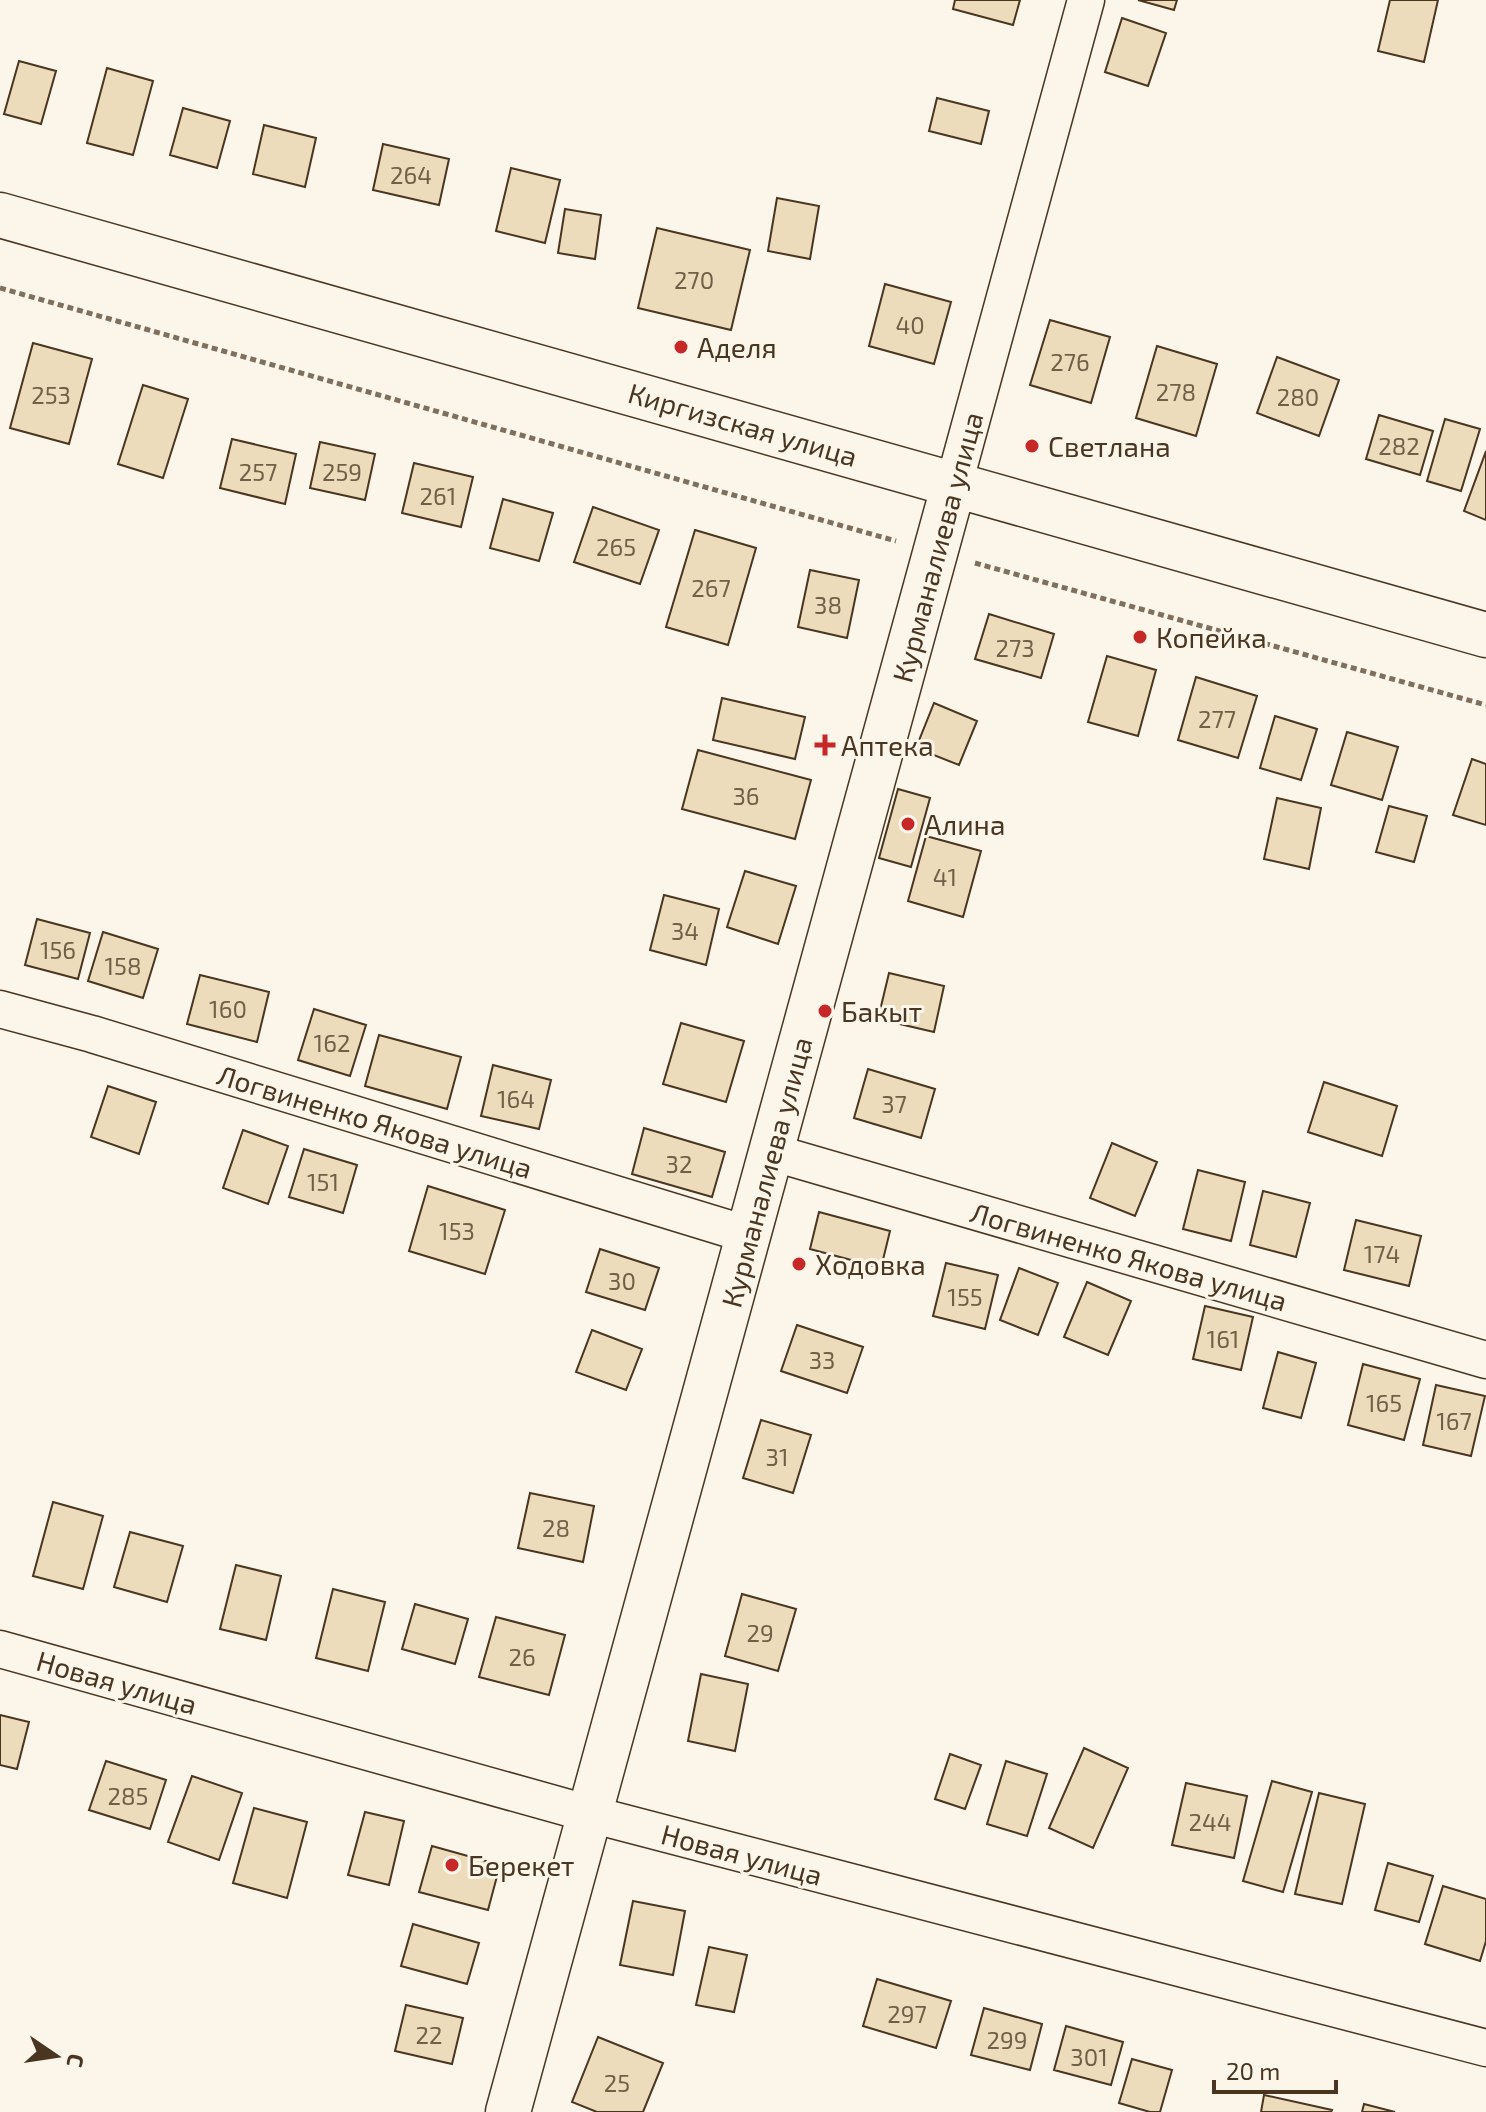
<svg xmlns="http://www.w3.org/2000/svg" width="1486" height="2112" viewBox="0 0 1486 2112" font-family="'Exo 2',sans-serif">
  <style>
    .building { fill: #ecdcbc; stroke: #4a3520; stroke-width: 2 }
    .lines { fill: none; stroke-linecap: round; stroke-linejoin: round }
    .street-casing { stroke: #4a3520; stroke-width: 39 }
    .secondary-casing { stroke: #4a3520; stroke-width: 47 }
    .path { stroke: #7f6f5c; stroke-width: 5; stroke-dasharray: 6 4; stroke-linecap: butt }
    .street { stroke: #fbf6e9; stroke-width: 36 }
    .secondary { stroke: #fbf6e9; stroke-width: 44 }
    .poi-dot { fill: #c62828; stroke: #fbf6e9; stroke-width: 3 }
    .labels { text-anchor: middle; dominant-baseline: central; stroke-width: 6; stroke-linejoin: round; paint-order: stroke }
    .number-label { font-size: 24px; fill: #725f47 }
    .poi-label { font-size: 28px; fill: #4a3520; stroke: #fbf6e9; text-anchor: start }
    .street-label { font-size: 28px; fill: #4a3520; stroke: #fbf6e9 }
  </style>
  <rect width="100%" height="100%" fill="#fbf6e9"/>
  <!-- building -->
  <path class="building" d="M955,0H1020L1013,25L953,9Z
    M1138,0H1177L1174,10Z
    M1390,0H1438L1424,62L1378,51Z
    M1122,18L1166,33L1148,86L1105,72Z
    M19,61L56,71L41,124L4,114Z
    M107,68L153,81L133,155L87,143Z
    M937,98L989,111L981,144L929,131Z
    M183,108L230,121L217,168L170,155Z
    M264,125L316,138L305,187L253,174Z
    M383,144L449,159L439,205L373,190Z
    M511,168L560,180L545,243L496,231Z
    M777,198L819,206L810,259L768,251Z
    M565,209L601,215L595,259L558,253Z
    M657,228L750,250L731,330L638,308Z
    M885,284L951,302L934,364L869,346Z
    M1050,320L1110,337L1091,403L1030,385Z
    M33,343L92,359L69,444L10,428Z
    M1157,346L1217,364L1196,436L1136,418Z
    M1277,357L1339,380L1319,436L1257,413Z
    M143,385L188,399L163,478L118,464Z
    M1379,415L1433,431L1420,475L1366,459Z
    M1445,419L1480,429L1461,491L1427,481Z
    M232,439L296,454L285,504L220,488Z
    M320,442L375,454L365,500L310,488Z
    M1486,451V520L1464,511Z
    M414,463L473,477L461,527L402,513Z
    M503,499L553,513L539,561L490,548Z
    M593,507L659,530L640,584L574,562Z
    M695,530L756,548L728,645L666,627Z
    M810,570L859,580L847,638L798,627Z
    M989,614L1054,634L1041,678L975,659Z
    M1107,656L1156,670L1138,736L1088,722Z
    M1196,677L1257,696L1238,758L1178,740Z
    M722,698L805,717L795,759L713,740Z
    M934,703L977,721L959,765L916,748Z
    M1275,716L1317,729L1301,780L1260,768Z
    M1347,732L1398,747L1382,800L1331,785Z
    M698,750L811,780L795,839L682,809Z
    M1472,759L1486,764V825L1453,815Z
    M898,789L930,798L911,867L879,858Z
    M1277,798L1321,808L1309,869L1264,859Z
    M1389,806L1427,816L1414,862L1376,852Z
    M926,836L981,851L963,917L908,901Z
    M745,871L796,886L778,944L727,927Z
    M664,895L719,909L706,965L650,950Z
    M37,919L90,933L78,979L25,965Z
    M103,932L158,949L143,998L88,981Z
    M889,973L944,986L934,1032L878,1019Z
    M200,975L269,992L257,1042L187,1024Z
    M314,1009L366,1025L350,1076L298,1060Z
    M681,1023L744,1041L726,1102L663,1084Z
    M379,1035L461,1057L447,1109L365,1086Z
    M493,1065L551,1080L539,1129L481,1116Z
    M868,1069L935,1089L921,1138L854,1118Z
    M1324,1082L1397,1106L1382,1156L1308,1132Z
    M108,1086L156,1102L139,1154L91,1137Z
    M644,1128L725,1152L712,1197L632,1174Z
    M243,1130L288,1146L268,1204L223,1188Z
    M1112,1143L1157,1162L1135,1216L1090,1198Z
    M304,1149L357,1165L343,1213L289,1197Z
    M1198,1170L1245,1182L1231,1241L1183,1229Z
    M428,1186L505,1210L485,1274L409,1251Z
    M1263,1191L1310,1203L1296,1257L1250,1245Z
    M819,1212L890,1231L881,1268L810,1249Z
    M1356,1220L1421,1236L1409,1286L1344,1270Z
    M600,1249L659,1268L645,1310L586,1292Z
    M946,1263L998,1275L985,1329L933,1316Z
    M1019,1268L1058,1283L1038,1335L1000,1320Z
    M1087,1282L1131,1301L1108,1355L1064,1337Z
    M1205,1306L1253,1317L1241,1370L1193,1359Z
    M797,1325L863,1347L847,1393L781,1371Z
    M592,1330L642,1349L626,1390L576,1372Z
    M1278,1352L1316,1363L1301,1418L1263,1408Z
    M1363,1364L1420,1379L1404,1440L1348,1425Z
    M1436,1385L1485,1396L1471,1456L1423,1445Z
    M761,1420L811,1435L793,1493L743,1478Z
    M530,1493L594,1506L583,1562L518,1548Z
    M53,1502L103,1516L83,1589L33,1576Z
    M130,1532L183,1546L167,1602L114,1587Z
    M236,1565L281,1576L266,1640L220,1629Z
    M333,1589L385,1602L368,1671L316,1658Z
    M742,1594L796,1609L778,1671L725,1656Z
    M415,1604L468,1619L455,1664L402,1649Z
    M496,1617L565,1635L549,1695L479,1677Z
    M701,1674L748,1684L735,1751L688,1741Z
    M0,1715L29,1722L17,1769L0,1765Z
    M1084,1748L1128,1768L1093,1848L1049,1828Z
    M950,1754L981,1765L965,1809L935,1799Z
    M106,1761L166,1780L150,1829L89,1810Z
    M1006,1761L1047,1774L1027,1836L987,1824Z
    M192,1776L242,1793L219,1860L168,1842Z
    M1272,1781L1312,1792L1283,1892L1243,1881Z
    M1186,1783L1247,1796L1234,1858L1172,1845Z
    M1319,1793L1365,1804L1342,1904L1295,1894Z
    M254,1808L307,1822L287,1898L233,1883Z
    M365,1812L404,1821L389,1885L348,1875Z
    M432,1846L500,1865L488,1910L419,1892Z
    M1388,1863L1433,1876L1419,1922L1375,1910Z
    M1443,1886L1486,1899V1941L1480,1961L1425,1944Z
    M633,1901L685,1911L673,1975L620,1965Z
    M413,1924L479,1943L467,1984L401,1966Z
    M709,1947L747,1955L734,2012L696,2005Z
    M877,1979L951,2001L936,2048L863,2026Z
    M406,2005L463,2018L452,2064L395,2051Z
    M984,2008L1042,2024L1030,2070L971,2055Z
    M1066,2026L1123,2042L1111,2085L1054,2070Z
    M598,2037L663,2063L643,2112H597L572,2102Z
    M1132,2059L1172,2070L1160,2112H1150L1119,2103Z
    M1264,2095L1332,2110L1331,2112H1261Z
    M1364,2104L1395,2112H1362Z"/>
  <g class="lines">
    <defs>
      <path id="street" d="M954,484L1086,0
        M0,1009L92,1034L749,1235
        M771,1152L1486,1360
        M0,1649L590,1814L1486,2048"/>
      <path id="secondary" d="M0,215L1486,635
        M508,2112L954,484"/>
    </defs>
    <!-- street casing -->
    <use href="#street" class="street-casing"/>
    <!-- secondary casing -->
    <use href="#secondary" class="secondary-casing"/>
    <!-- path -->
    <path class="path" d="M0,288L896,541
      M975,563L1486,705"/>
    <!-- street -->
    <use href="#street" class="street"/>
    <!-- secondary -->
    <use href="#secondary" class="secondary"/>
  </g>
  <!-- markers -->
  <g class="poi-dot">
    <circle cx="681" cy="347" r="8"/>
    <circle cx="1032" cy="446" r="8"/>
    <circle cx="1140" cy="637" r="8"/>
    <path d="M821 733h8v8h8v8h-8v8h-8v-8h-8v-8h8z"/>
    <circle cx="908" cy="824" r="8"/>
    <circle cx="825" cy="1011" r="8"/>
    <circle cx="799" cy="1264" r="8"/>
    <circle cx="452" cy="1865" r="8"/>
  </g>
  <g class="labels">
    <!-- number labels -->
    <g class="number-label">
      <text x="411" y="174">264</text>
      <text x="694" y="279">270</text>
      <text x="910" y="324">40</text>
      <text x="1070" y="361">276</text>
      <text x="1176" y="391">278</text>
      <text x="51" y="394">253</text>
      <text x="1298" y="396">280</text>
      <text x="1399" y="445">282</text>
      <text x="258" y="471">257</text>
      <text x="342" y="471">259</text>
      <text x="438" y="495">261</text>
      <text x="616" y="546">265</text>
      <text x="711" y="587">267</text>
      <text x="828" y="604">38</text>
      <text x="1015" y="647">273</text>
      <text x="1217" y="718">277</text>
      <text x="746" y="795">36</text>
      <text x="945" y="876">41</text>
      <text x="685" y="930">34</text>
      <text x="58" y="949">156</text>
      <text x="123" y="965">158</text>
      <text x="228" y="1008">160</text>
      <text x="332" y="1042">162</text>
      <text x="516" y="1098">164</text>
      <text x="894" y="1103">37</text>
      <text x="679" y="1163">32</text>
      <text x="323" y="1181">151</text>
      <text x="457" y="1230">153</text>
      <text x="1382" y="1253">174</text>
      <text x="622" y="1280">30</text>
      <text x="965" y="1296">155</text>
      <text x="1223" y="1338">161</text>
      <text x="822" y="1359">33</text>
      <text x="1384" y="1402">165</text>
      <text x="1454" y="1420">167</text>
      <text x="777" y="1456">31</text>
      <text x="556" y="1527">28</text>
      <text x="760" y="1632">29</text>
      <text x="522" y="1656">26</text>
      <text x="128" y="1795">285</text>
      <text x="1210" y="1821">244</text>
      <text x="907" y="2013">297</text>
      <text x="429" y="2034">22</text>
      <text x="1007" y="2039">299</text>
      <text x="1089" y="2056">301</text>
      <text x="617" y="2082">25</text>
    </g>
    <!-- poi labels -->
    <g class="poi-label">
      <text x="697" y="347">Аделя</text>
      <text x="1048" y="446">Светлана</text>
      <text x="1156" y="637">Копейка</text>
      <text x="841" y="745">Аптека</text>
      <text x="924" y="824">Алина</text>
      <text x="841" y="1011">Бакыт</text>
      <text x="815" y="1264">Ходовка</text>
      <text x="468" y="1865">Берекет</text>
    </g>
    <!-- street labels -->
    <g class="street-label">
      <text transform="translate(743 424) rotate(16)">Киргизская улица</text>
      <text transform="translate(937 547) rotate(-75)">Курманалиева улица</text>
      <text transform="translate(375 1121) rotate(17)">Логвиненко Якова улица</text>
      <text transform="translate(766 1172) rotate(-75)">Курманалиева улица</text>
      <text transform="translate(1129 1256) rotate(16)">Логвиненко Якова улица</text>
      <text transform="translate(117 1682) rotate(16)">Новая улица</text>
      <text transform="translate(742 1854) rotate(15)">Новая улица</text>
    </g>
  </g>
  <!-- north arrow -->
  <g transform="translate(56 2056) rotate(103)" stroke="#fbf6e9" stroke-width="6" paint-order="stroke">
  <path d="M0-6L14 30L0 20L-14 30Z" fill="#4a3520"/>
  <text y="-12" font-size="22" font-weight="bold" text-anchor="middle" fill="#4a3520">С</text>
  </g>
  <!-- scale -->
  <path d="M1214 2080v12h122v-12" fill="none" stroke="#4a3520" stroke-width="4"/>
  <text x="1226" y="2080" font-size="24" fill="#4a3520" stroke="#fbf6e9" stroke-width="6" paint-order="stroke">20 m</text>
</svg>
